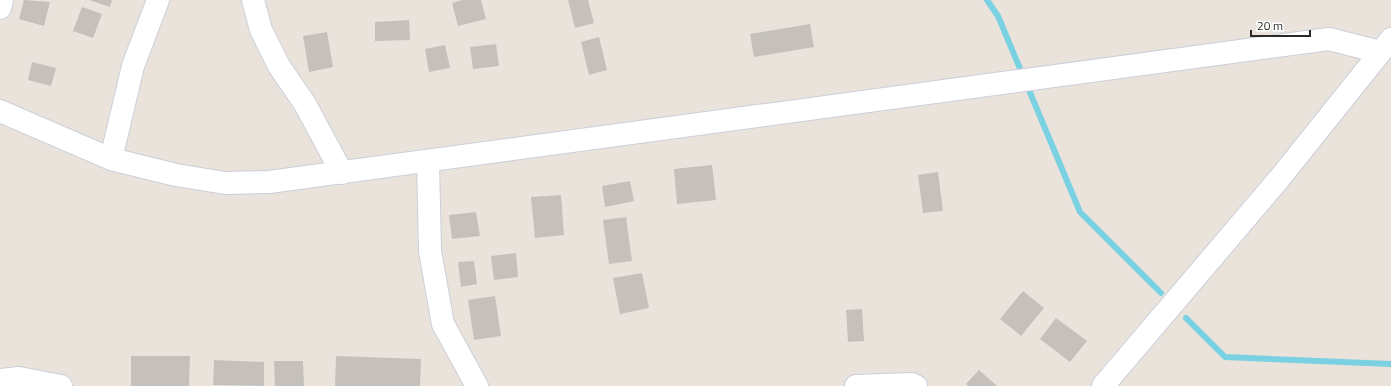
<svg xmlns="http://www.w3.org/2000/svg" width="1391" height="386" viewBox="0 0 1391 386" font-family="'Titillium Web',sans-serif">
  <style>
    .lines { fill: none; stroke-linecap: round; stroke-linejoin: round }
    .stream { stroke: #7ad1e2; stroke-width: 6 }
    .building { fill: #c5c0bc }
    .street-casing { stroke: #cbcfd9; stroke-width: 24 }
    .secondary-casing { stroke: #cbcfd9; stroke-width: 24 }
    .street { stroke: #fff; stroke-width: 22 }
    .secondary { stroke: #fff; stroke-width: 22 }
  </style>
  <rect width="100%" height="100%" fill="#eae3dc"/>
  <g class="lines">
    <!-- stream -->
    <path class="stream" d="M987,0L998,16L1080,212L1161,293
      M1186,318L1225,357L1391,364"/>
  </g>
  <!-- building -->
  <path class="building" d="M24,0L50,2L44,26L19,19Z
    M89,0H112L110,7Z
    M462,0H481L486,19L458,26L452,3Z
    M568,0H588L594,23L575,28Z
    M82,7L102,14L93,38L73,31Z
    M409,20L410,40L375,41V22Z
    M810,24L814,47L754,57L750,34Z
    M327,32L333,67L309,72L303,36Z
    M599,37L607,70L589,75L581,42Z
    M496,44L499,66L473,69L470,47Z
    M445,45L450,68L429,72L425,49Z
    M32,62L56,68L51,86L28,80Z
    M712,165L716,200L677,204L674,169Z
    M938,172L943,211L923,213L918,175Z
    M630,181L634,201L605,207L602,186Z
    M561,195L564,235L535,238L531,197Z
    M476,212L480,236L452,239L449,215Z
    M626,217L632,261L609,264L603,220Z
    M516,253L518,277L494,280L491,256Z
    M474,261L477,284L461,287L458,262Z
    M642,273L649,308L620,314L613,278Z
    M1023,291L1044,308L1021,336L1000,319Z
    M495,296L501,336L474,340L468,300Z
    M862,309L864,341L848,342L846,310Z
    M1056,318L1087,341L1070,362L1040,339Z
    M131,356H190L189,386H131Z
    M336,356L421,359L420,386H335Z
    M214,360L264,362V386L213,385Z
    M274,361H303L304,386H275Z
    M979,370L997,386H968L966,384Z"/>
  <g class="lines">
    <defs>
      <path id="street" d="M253,0L261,30L279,66L305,104L342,173
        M0,8L2,0
        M0,111L111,159L176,175L225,183L269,182L1329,39L1380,52
        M111,159L133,66L158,0
        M428,161L430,251L443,324L477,386
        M0,380L19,378L61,386
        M856,386L912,384L916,386"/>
      <path id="secondary" d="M1103,386L1279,179L1391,39"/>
    </defs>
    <!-- street casing -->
    <use href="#street" class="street-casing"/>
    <!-- secondary casing -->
    <use href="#secondary" class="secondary-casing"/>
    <!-- street -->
    <use href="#street" class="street"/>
    <!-- secondary -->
    <use href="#secondary" class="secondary"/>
  </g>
  <!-- scale -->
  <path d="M1251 30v6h59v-6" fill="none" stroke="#292929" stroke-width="2"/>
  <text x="1257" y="30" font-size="12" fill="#292929" stroke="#ffffff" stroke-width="3" paint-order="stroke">20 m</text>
</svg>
